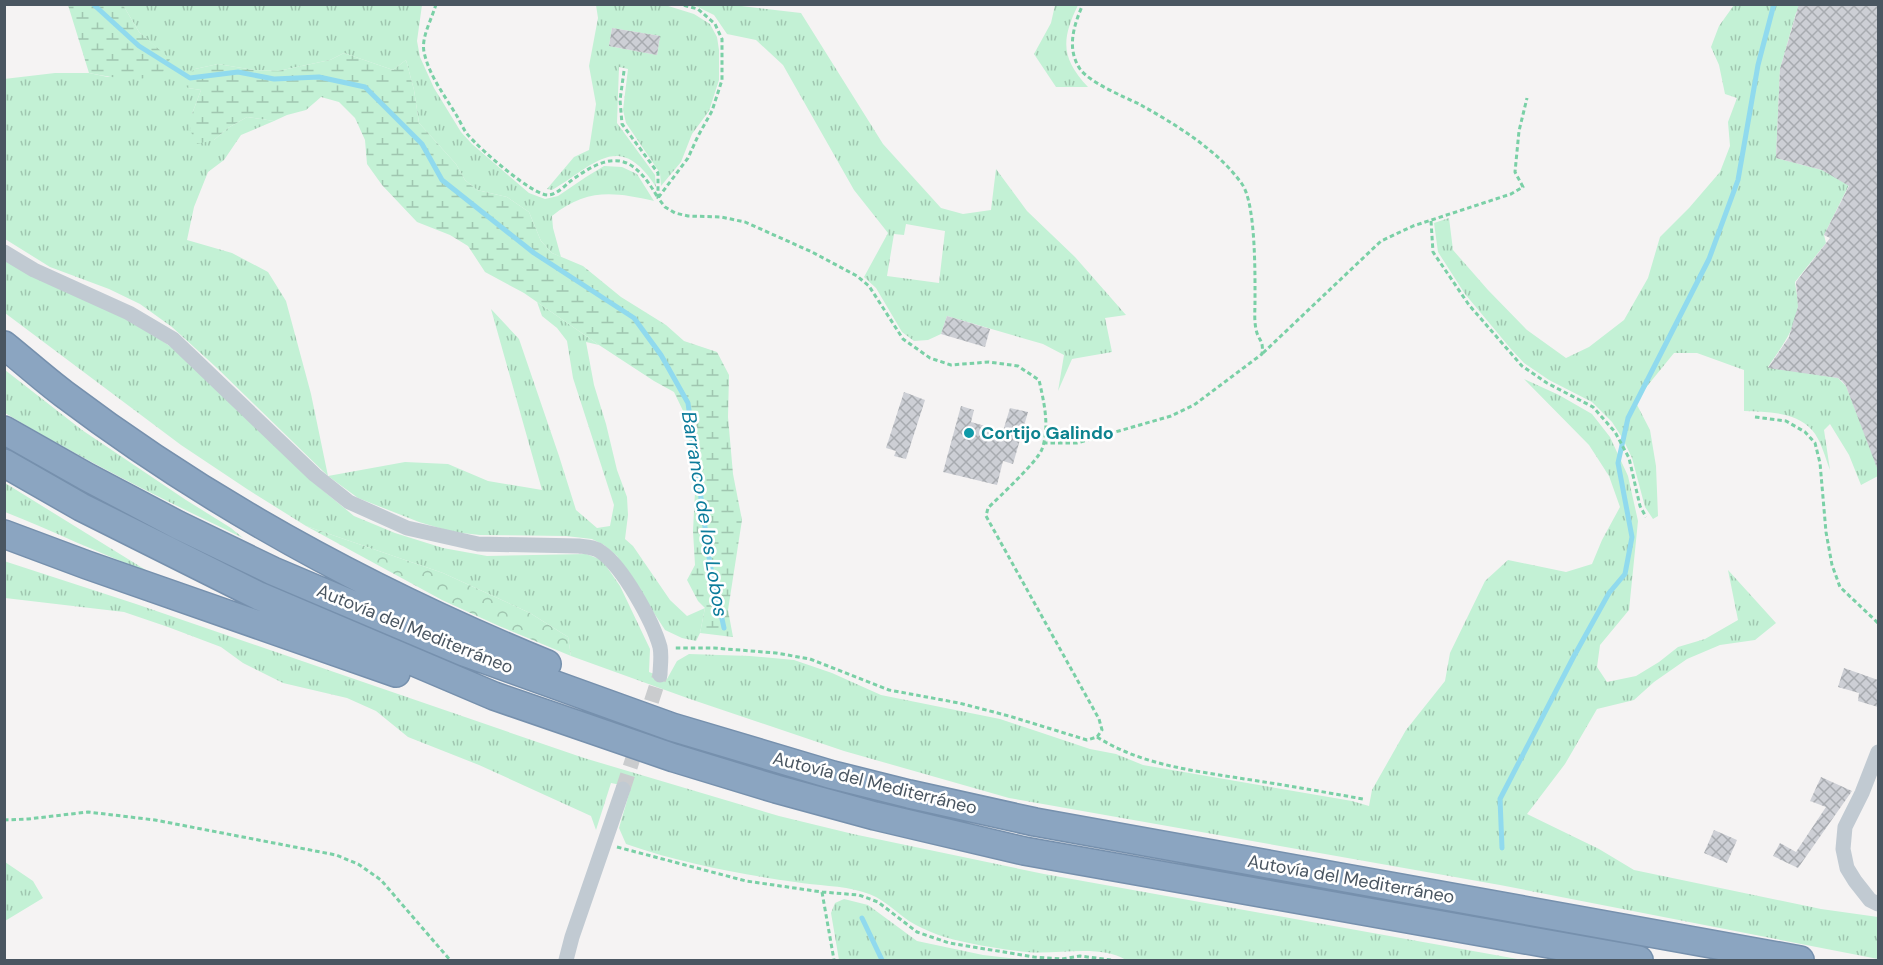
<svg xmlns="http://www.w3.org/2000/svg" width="1883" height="965" viewBox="0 0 1883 965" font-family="'DM Sans',sans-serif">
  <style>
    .grass { fill: url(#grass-tufts); fill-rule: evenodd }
    .forest { fill: url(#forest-crowns) }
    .wetland { fill: url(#wetland-marsh) }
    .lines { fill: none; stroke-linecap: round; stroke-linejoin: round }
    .stream { stroke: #90daee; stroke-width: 5 }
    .building { fill: url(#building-cross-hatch) }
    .minor-tunnel { stroke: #caccce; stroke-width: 15; stroke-dasharray: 15 8; stroke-linecap: butt }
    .motorway-casing { stroke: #7690ad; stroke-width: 30 }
    .path { stroke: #7ad0a6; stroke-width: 3; stroke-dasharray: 4.5 3; stroke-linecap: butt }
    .minor { stroke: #c1cad2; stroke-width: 15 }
    .motorway { stroke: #8ba5c1; stroke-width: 27 }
    .culture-dot { fill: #0f9aa8; stroke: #fff; stroke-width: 2 }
    .labels { text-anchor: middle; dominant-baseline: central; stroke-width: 5; stroke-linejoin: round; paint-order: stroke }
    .culture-label { font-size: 18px; font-weight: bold; fill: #0d838f; stroke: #fff; text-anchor: start }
    .street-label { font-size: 18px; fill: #4a5661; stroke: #fff }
    .water-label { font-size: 20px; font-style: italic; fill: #0c7c9b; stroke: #fff }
  </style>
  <defs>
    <pattern id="grass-tufts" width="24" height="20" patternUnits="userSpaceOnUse" patternTransform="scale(1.5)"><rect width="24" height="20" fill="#c3f1d5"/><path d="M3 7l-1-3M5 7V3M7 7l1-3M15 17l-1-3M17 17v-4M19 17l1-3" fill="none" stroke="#a0c6b0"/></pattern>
    <pattern id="forest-crowns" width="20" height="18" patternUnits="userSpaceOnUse" patternTransform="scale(1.5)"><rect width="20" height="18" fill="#c3f1d5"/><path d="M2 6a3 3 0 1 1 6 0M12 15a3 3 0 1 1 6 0" fill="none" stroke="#a0c6b0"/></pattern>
    <pattern id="wetland-marsh" width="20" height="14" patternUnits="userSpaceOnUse" patternTransform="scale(1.5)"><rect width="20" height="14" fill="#c3f1d5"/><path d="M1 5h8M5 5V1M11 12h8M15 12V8" fill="none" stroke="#a0c6b0"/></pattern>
    <pattern id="building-cross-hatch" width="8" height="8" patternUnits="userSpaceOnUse" patternTransform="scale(1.5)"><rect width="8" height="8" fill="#cdcfd5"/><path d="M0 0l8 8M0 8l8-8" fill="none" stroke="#a8abb0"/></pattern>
  </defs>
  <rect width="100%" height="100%" fill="#f5f3f3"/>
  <!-- grass -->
  <path class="grass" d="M123,5H422L417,41L420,57L434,88L461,132L472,144L529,193L545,199L558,196L586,177L604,166L622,167L637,174L654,201C614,192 587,188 552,216L553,228L561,257L552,253L541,241L529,212L507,197L477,190L465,180L456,164L419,123L414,90L406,60L393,70L344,53L330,60L278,71L254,70L218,64L195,69L188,88L201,90L192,114L214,140L228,128L247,117L274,121L241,135L224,160L208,172L194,207L187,240L232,253L268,272L286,301L311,394L328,476L405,462L448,464L488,481L542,490L491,309L519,339L559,456L576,510L597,528L610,526L614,505L573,378L567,341L557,328L542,316L537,302L599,345L586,342L594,385L606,424L617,470L627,497L628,515L625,539L633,546L670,600L687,616L705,608L700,633L696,641L682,638L665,630L617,556L604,545L592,539L566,536L480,535L453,532L419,522L358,498L328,476L217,368L172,327L140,304L109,289L50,267L5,239L4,79L55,73H89L108,77L169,59L139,32Z
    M596,5H665L694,14L710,24L717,37L719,50V80L709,111L692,134L681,162L661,186L660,173L626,123L623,110L628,69L619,67L617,123L655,175L656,187C619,129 594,166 552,190L547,189L574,157L589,150L596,104L589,66L598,18ZM612,28L660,36L657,55L609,46Z
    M694,5H733L801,13L883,144L941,208L963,214L991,210L996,169L1027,211L1075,257L1126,315L1105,318L1112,352L1072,359L1058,391L1064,355L1043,344L947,316L941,334L928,340L914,341L902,332L876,288L864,277L888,233L854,190L783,65L756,40L727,34L714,15ZM906,224L945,231L939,283L887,276L894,234L904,235Z
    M1055,5H1078C1061,40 1061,58 1088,87H1056L1034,54L1051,23Z
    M1734,5H1795L1800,7L1796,13L1780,69L1776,158L1822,170L1849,185L1824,235L1826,243L1795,282C1796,290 1798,299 1798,306C1796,329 1780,349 1768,367L1838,378L1846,386L1873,455L1878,466V476L1861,485L1849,455L1830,424L1824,430L1830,470C1825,457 1821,440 1812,430C1795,411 1766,412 1744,411V370L1697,353H1674L1635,401L1650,430L1656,466L1658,516L1653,519L1645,507L1632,458L1623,439L1612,422L1592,402L1549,380L1524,363L1511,349L1465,294L1438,252L1434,223L1449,218L1453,250L1488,290L1527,330L1566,358L1589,347L1624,320L1648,278L1660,237L1689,208L1720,172L1730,146L1728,122L1737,98L1725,94L1719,65L1711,47L1719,26Z
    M4,259C64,288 127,314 181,354L320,488L354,516L395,533L443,548L487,556L586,554L602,560L620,586L650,649L649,672L667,679L677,661L689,654L750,656L794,660L832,673L881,695L1000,719L1090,749L1116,754L1143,765L1352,801L1369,806L1372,790L1406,730L1445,681L1450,653L1485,581L1508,560L1566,572L1592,564L1602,540L1620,507L1609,476L1589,445L1524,379L1559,395L1592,414L1610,437L1628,476L1638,521L1629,610L1600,645L1597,667L1607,682L1636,676L1659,662L1678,647L1705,639L1738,620L1728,570L1776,623L1755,640L1720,645L1687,659L1654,682L1634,700L1597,709L1565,764L1527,814L1599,849L1634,870L1821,909L1878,917V959L1500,885L1009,798L844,751L690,699L571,656L568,637L530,613L443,573L306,526L247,489L181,445L5,313Z
    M5,370L82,430L186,500L231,528L243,538C162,499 81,459 5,413Z
    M5,483L149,572C100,554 53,531 5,512Z
    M4,561L136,604L584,758L779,816L853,834L1044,874L1523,960H1126C1100,944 1058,955 1027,952C1008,950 988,947 969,943C948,939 927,932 909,921C893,910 882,897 863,892C841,885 817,886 795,882C739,874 680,863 626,844L619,828L631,787L611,783L596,830L591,816L479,765L408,737L376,711L347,698L283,683L243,663L221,647L168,627L124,612L5,598Z
    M5,862L33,881L43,898L5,921Z
    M844,899L868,905L917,941L983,955L1026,960H839L831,913L835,903Z"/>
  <!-- forest -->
  <path class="forest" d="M306,526L443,573L530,613L568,637L571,656L499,626L442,600Z"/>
  <!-- wetland -->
  <path class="wetland" d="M68,5H123L139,32L170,59L161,76C136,81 113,78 89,73Z
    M344,53L393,70L406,60L414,90L419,123L456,164L465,180L477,190L507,197L529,212L541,241L552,253L583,266L621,297L666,325L684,341L717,352L729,375L728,417L733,474L742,520L728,610L733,637L700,633L705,608L698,601L687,580L695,565L693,531L695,492L686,417L674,392L654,381L599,345L524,293L485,272L468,246L450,235L417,222L382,185L367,164L365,140L355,118L339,102L321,97L306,110L287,115L274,121L247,117L228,128L214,140L197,144L190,130L192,114L201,90L188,88L180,81L195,69L218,64L254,70L278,71L330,60Z"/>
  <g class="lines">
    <!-- stream -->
    <path class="stream" d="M93,4L139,46L190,78L238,72L274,79L319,77L365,87L422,144L442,180L534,253L634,318L661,355L688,403L710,564L724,628
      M1502,848L1500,799L1574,656L1609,593L1625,574L1632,537L1618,463L1628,418L1709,259L1738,180L1758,65L1774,4
      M862,918L882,960"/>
  </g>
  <!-- building -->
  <path class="building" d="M1799,4H1878L1877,468L1846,386L1842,381L1838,378L1768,368L1789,337L1794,319L1798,307L1796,282L1830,238L1824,235L1849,186L1822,170L1776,158L1780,69Z
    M612,28L660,36L657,55L609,46Z
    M947,316L990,329L985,347L941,334Z
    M904,392L925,400L906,459L894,456L896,451L886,448Z
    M961,406L974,410L971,422L1003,431L1010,408L1028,412L1013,464L1003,461L997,485L943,472Z
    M1844,668L1878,680V707L1858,701L1859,693L1838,687Z
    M1821,777L1852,791L1798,868L1773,856L1780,843L1796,852L1826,807L1810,801Z
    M1714,830L1737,840L1727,863L1704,853Z"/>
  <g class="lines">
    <!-- minor-tunnel -->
    <path class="minor-tunnel" d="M623,789L660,675"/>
    <defs>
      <path id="motorway" d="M4,345C24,361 44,379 64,394C211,505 376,594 547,664
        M4,430L87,477L178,525L273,571L464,652L672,727L833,775L909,794L1035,822L1800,960
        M4,463L81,507L259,596L494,696L674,758L776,789L875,816L1024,851L1639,960
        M4,534L87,565L396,673"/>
    </defs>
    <!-- motorway casing -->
    <use href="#motorway" class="motorway-casing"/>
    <!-- path -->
    <path class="path" d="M436,4C432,19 421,37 424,52C429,75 443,93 455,113C460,120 463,130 469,136C480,149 534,197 549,195C558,194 565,185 572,180C613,150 633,154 658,198L688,158L698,136L712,111L722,80V39L715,24L698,9L679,4
      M624,71L620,100L622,124L658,173V198L665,207L675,213L688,216L721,217L745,222L812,252L857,276L869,286L903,339L930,358L951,365L989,362L1018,366L1039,380C1044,402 1050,427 1042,449C1038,461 999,497 988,508L986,516L1099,719L1102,730L1097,737L1087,740L1009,716L959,703L889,690L810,659L776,653L714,648H675
      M1431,221L1433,252L1469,305L1522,366L1547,383L1593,407L1615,432L1629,458L1640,506L1646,517
      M1263,353L1381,241L1413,226L1511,194L1523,187L1515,172L1519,131L1527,98
      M1755,417L1786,421L1805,432L1815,443L1820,463L1826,532L1832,565L1840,587L1878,623
      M1043,443H1077L1171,416L1194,405L1262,354C1264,339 1258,341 1256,329C1254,320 1255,310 1255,301C1255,276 1256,204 1242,184C1218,150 1175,124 1139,104C1124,97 1089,82 1080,69C1066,48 1074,25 1083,4
      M1097,737C1141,765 1195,771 1245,779C1285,785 1324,792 1363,799
      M4,820L28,819L88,812L155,820L336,855L358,864L381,880L450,960
      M617,847L746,881L822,892L859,895L878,902L917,932L949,943L1034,957L1062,959L1080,956L1111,960
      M822,892L834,960"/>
    <!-- minor -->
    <path class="minor" d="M4,252L34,270L129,313L173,339L315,475L349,502L407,528L478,544L579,546C587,547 594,547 601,552C623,567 653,622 660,647C662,656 660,667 660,675
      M1878,752L1862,793L1845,827L1843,849L1847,868L1855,881L1870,900L1878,904
      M566,960L572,937L623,789"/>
    <!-- motorway -->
    <use href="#motorway" class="motorway"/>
  </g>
  <!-- markers -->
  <circle class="culture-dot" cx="969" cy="433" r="6"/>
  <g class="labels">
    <!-- culture labels -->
    <g class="culture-label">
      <text x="981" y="433">Cortijo Galindo</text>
    </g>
    <!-- street labels -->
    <g class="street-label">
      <text transform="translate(415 629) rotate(22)">Autovía del Mediterráneo</text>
      <text transform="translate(875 783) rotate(14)">Autovía del Mediterráneo</text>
      <text transform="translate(1351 879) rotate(10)">Autovía del Mediterráneo</text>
    </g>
    <!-- water labels -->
    <g class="water-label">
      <text transform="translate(705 514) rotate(81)">Barranco de los Lobos</text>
    </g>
  </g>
  <!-- border -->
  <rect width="1883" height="965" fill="none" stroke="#4a5661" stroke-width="12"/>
</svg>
